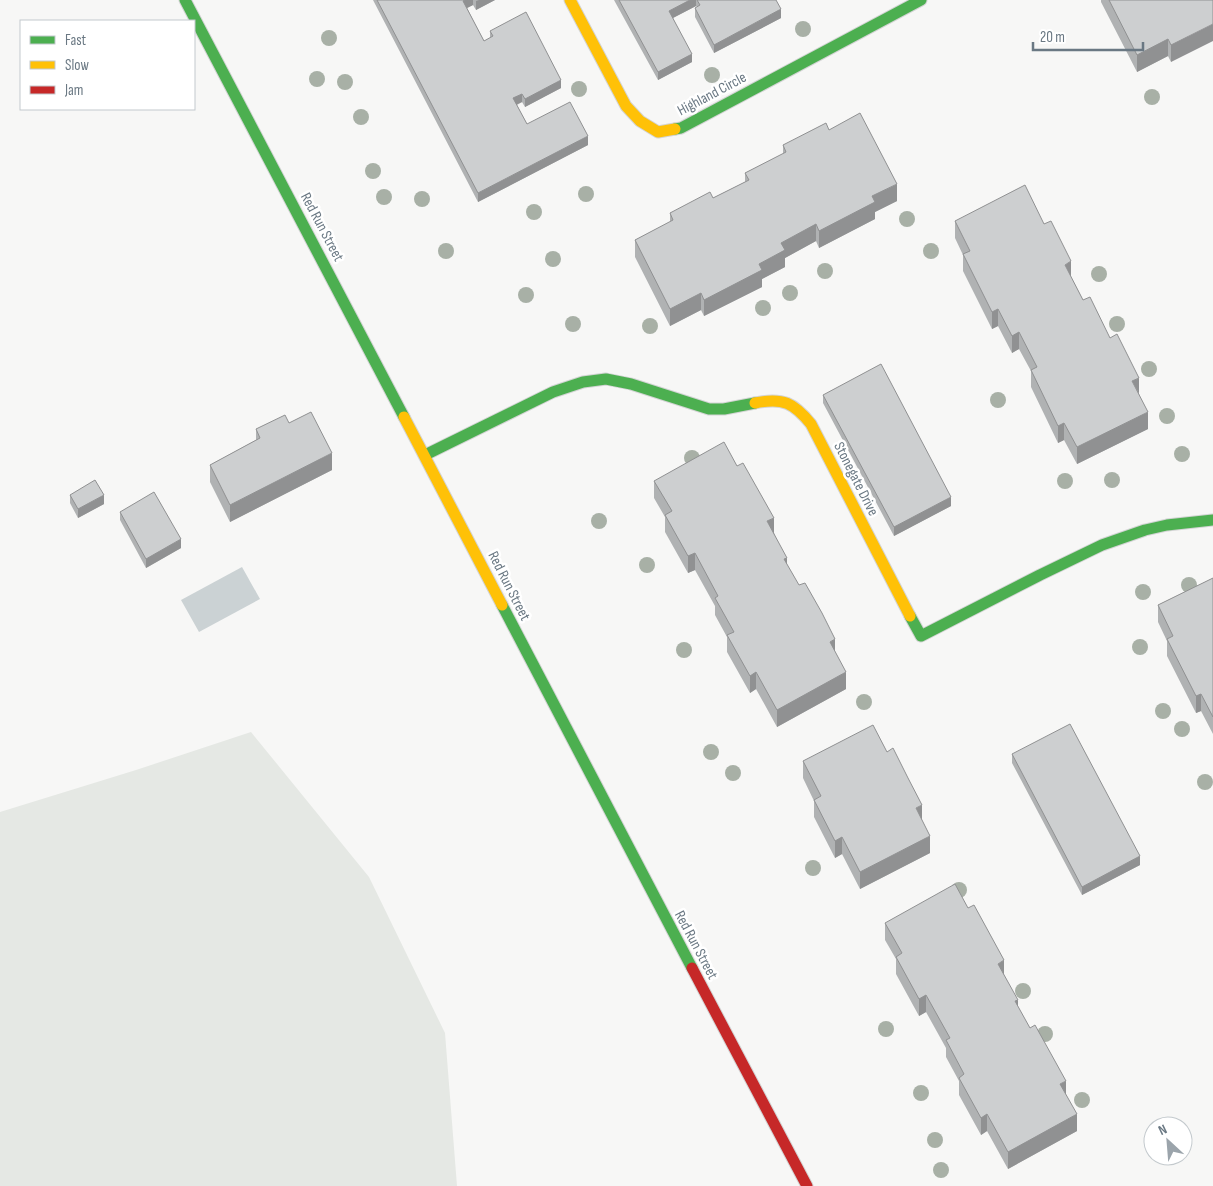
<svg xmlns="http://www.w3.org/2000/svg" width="1213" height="1186" viewBox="0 0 1213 1186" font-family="'Sofia Sans Condensed',sans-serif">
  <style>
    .green { fill: #e5e8e4 }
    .water { fill: #cbd2d4 }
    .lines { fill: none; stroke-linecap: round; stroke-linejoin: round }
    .fast-casing { stroke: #d3d4d4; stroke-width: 13 }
    .slow-casing { stroke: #d3d4d4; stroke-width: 13 }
    .jam-casing { stroke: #d3d4d4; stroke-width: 13 }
    .fast { stroke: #4caf50; stroke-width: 11 }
    .slow { stroke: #ffc107; stroke-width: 11 }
    .jam { stroke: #c62828; stroke-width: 11 }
    .tree { fill: #a8b0a6 }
    .wall { fill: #b0b2b3 }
    .shaded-wall { fill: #909192 }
    .building { fill: #cdcfd0; stroke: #909192 }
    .labels { text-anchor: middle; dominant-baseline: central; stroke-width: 5; stroke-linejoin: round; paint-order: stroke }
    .street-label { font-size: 15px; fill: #6a7883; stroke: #fff }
  </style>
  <rect width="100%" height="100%" fill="#f7f7f6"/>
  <!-- green -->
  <path class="green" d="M251,732L369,877L445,1033L457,1186H0V812L136,770Z"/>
  <!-- water -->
  <path class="water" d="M242,567L260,599L199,632L181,600Z"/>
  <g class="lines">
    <defs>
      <path id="fast" d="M185,0L404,417
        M675,129L681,128L921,0
        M425,455L553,392L583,382L606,379L631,384L709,409H724L755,403
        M502,605L692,968
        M910,616L921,636L1040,575L1102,545L1145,530L1167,525L1213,520"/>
      <path id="slow" d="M570,0L626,106L640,121L658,132L675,129
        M755,403C783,397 794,403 811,424L910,616
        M404,417L502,605"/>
      <path id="jam" d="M692,968L807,1186"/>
    </defs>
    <!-- fast casing -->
    <use href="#fast" class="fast-casing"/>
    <!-- slow casing -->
    <use href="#slow" class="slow-casing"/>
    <!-- jam casing -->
    <use href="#jam" class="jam-casing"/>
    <!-- fast -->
    <use href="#fast" class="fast"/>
    <!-- slow -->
    <use href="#slow" class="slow"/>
    <!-- jam -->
    <use href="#jam" class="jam"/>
  </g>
  <!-- trees -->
  <g class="tree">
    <circle cx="803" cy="29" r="8"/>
    <circle cx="329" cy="38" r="8"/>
    <circle cx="712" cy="75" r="8"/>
    <circle cx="317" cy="79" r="8"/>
    <circle cx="345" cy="82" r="8"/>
    <circle cx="579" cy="89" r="8"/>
    <circle cx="1152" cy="97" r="8"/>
    <circle cx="361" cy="117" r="8"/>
    <circle cx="373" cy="171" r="8"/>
    <circle cx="586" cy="194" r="8"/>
    <circle cx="384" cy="197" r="8"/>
    <circle cx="422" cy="199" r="8"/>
    <circle cx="534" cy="212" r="8"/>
    <circle cx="907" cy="219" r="8"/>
    <circle cx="446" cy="251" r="8"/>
    <circle cx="931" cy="251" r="8"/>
    <circle cx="553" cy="259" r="8"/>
    <circle cx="825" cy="271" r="8"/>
    <circle cx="1099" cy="274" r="8"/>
    <circle cx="790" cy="293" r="8"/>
    <circle cx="526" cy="295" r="8"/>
    <circle cx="763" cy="308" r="8"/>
    <circle cx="573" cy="324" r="8"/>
    <circle cx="1117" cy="324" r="8"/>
    <circle cx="650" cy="326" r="8"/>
    <circle cx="1149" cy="369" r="8"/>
    <circle cx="998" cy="400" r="8"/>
    <circle cx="1167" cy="416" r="8"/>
    <circle cx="1182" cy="454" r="8"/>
    <circle cx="692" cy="458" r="8"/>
    <circle cx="1112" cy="480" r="8"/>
    <circle cx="1065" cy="481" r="8"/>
    <circle cx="599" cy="521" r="8"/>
    <circle cx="647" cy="565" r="8"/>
    <circle cx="1189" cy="585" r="8"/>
    <circle cx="1143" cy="592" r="8"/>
    <circle cx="1140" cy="647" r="8"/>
    <circle cx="684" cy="650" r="8"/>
    <circle cx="864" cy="702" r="8"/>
    <circle cx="1163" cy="711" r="8"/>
    <circle cx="1182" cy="729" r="8"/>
    <circle cx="711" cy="752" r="8"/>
    <circle cx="733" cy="773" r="8"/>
    <circle cx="1205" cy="782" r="8"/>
    <circle cx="813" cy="868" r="8"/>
    <circle cx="959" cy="890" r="8"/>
    <circle cx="1023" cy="991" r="8"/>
    <circle cx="886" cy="1029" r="8"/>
    <circle cx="1045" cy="1034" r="8"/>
    <circle cx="921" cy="1093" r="8"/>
    <circle cx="1082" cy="1100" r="8"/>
    <circle cx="935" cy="1140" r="8"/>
    <circle cx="941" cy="1170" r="8"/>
  </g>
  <!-- wall -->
  <path class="wall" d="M373,0H495L476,10L473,5L467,8L484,41L490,38V31L561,88L525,107L522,102L517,105L527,124L588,145L478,202Z
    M614,0H776L781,18L714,53L695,17V8L697,7L696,6L673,18L692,62L658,80Z
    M1101,0H1213L1171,62L1168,56L1137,72L1101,2Z
    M829,130L897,201L875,212V219L819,248L816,241L785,258V267L762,279V287L704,316L701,310L670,326L635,257V240L670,222V213L713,198L745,182V173L783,154V145Z
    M955,221L1071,277L1083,300L1139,394L1148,429L1077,464L1064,440L1058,443L1045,416L1031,387V371L1019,349L1012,353L998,326L992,329L963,271V255L955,238Z
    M823,395L951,506L894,536L823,403Z
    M289,423L332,470L230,522L210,482V465L256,440V429Z
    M654,481L774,533L787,565L835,653L846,689L777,727L756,689L750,693L727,652V637L715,615V606L695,570L688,573L665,532V517L654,498Z
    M70,495L104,504L78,518L70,503Z
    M120,512L181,548L146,568L120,520Z
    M1213,578V734L1201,711L1196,713L1167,656V641L1158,622V605Z
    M1012,754L1140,865L1082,895L1012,763Z
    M803,761L922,821L930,853L860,889L842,854L835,858L814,817V801L803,778Z
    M885,923L1004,975L1018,1007L1066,1095L1077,1131L1008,1169L987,1131L981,1135L959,1095V1081L946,1057V1048L926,1012L919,1016L896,974V959L885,940Z"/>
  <!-- shaded-wall -->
  <path class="shaded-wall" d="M465,0H473V5L463,10V1Z
    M479,0H495L476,10V1Z
    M690,0H696V6L669,20V11Z
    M781,9V18L714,53V45Z
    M1213,24V41L1171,62V45Z
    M1168,39V56L1137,72V55Z
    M692,54V62L658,80V72Z
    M561,80V88L525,107V99Z
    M522,94V102L513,106V98Z
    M588,136V145L478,202V193Z
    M897,184V201L875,212V219L819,248V231L872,196Z
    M816,224V241L785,258V267L762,279V287L704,316V300L759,264L781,243Z
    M1071,261V278L1065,265Z
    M701,293V310L670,326V309Z
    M998,309V326L992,329V312Z
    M1019,332V349L1012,353V336Z
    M1139,378V394L1132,381Z
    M1148,412V429L1077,464V447Z
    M1064,423V440L1058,443V426Z
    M332,453V470L230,522V505Z
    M104,495V504L78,518V509Z
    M951,497V506L894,536V527Z
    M774,518V535L767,521Z
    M181,539V548L146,568V559Z
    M695,553V570L688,573V556Z
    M787,558V575L784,559Z
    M835,639V656L830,642Z
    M756,672V689L750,693V676Z
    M846,672V689L777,727V710Z
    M1201,694V711L1196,713V696Z
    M922,805V822L916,808Z
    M930,836V853L860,889V872Z
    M842,837V854L835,858V841Z
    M1140,856V865L1082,895V887Z
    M1004,960V977L998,964Z
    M926,995V1012L919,1016V999Z
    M1018,1000V1017L1015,1001Z
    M1066,1081V1098L1060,1084Z
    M987,1114V1131L981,1135V1118Z
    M1077,1114V1131L1008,1169V1152Z"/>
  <!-- building -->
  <path class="building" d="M377,0H465L463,1L484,41L493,36L490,31L526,12L561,80L525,99L522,94L513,98L527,124L570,102L588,136L478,193Z
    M619,0H690L669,11L692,54L658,72Z
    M697,0H776L781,9L714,45L695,8L700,5Z
    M1109,0H1213V24L1171,45L1168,39L1137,55Z
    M860,113L897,184L872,196L875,202L819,231L816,224L781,243L785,250L759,264L762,270L704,300L701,293L670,309L635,240L673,220L670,213L710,192L713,198L749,180L745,173L786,152L783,145L826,123L829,130Z
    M1025,185L1044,224L1051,221L1071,261L1065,265L1083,300L1090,297L1110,338L1117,334L1139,378L1132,381L1148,412L1077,447L1064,423L1058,426L1045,399L1031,370L1037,367L1019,332L1012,336L998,309L992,312L963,254L970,251L955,221Z
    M881,364L951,497L894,527L823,395Z
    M311,412L332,453L230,505L210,465L260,438L256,429L285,415L289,423Z
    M724,442L737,466L743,463L774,518L767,521L787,558L784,559L799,585L805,583L822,613L835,639L830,642L846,672L777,710L756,672L750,676L727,635L734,632L715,598L718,596L695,553L688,556L665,515L672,511L654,481Z
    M95,480L104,495L78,509L70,495Z
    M154,492L181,539L146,559L120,512Z
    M1213,578V717L1201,694L1196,696L1167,639L1173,636L1158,605Z
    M1070,724L1140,856L1082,887L1012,754Z
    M873,725L887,752L893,748L908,778L922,805L916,808L930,836L860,872L842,837L835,841L814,800L821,796L803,761Z
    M955,884L968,908L974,905L1004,960L998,964L1018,1000L1015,1001L1030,1028L1035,1025L1066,1081L1060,1084L1077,1114L1008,1152L987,1114L981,1118L959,1078L964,1074L946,1040L950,1038L926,995L919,999L896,957L902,953L885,923Z"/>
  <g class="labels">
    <!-- street labels -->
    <g class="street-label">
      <text transform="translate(712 94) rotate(-28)">Highland Circle</text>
      <text transform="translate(322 227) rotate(62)">Red Run Street</text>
      <text transform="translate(856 479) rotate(63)">Stonegate Drive</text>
      <text transform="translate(509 586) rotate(63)">Red Run Street</text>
      <text transform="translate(696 945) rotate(62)">Red Run Street</text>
    </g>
  </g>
  <!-- legend -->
  <rect x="20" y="20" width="175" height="90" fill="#ffffff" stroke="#c3c9cd"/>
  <rect x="30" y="36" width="25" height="8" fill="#4caf50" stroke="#c3c9cd"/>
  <text x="65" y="45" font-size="15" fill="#6a7883">Fast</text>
  <rect x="30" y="61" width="25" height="8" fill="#ffc107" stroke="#c3c9cd"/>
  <text x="65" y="70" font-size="15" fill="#6a7883">Slow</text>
  <rect x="30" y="86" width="25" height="8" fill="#c62828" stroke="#c3c9cd"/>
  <text x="65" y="95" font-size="15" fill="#6a7883">Jam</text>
  <!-- north arrow -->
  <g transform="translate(1168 1141) rotate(334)"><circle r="24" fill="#ffffff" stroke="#c3c9cd"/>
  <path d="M0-4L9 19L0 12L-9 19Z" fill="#9ba4ab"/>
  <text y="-8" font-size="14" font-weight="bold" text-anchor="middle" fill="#6a7883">N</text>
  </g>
  <!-- scale -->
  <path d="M1033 42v8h110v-8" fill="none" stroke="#6a7883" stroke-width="2.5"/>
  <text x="1040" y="42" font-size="15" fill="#6a7883" stroke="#ffffff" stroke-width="4" paint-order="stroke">20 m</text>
</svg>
